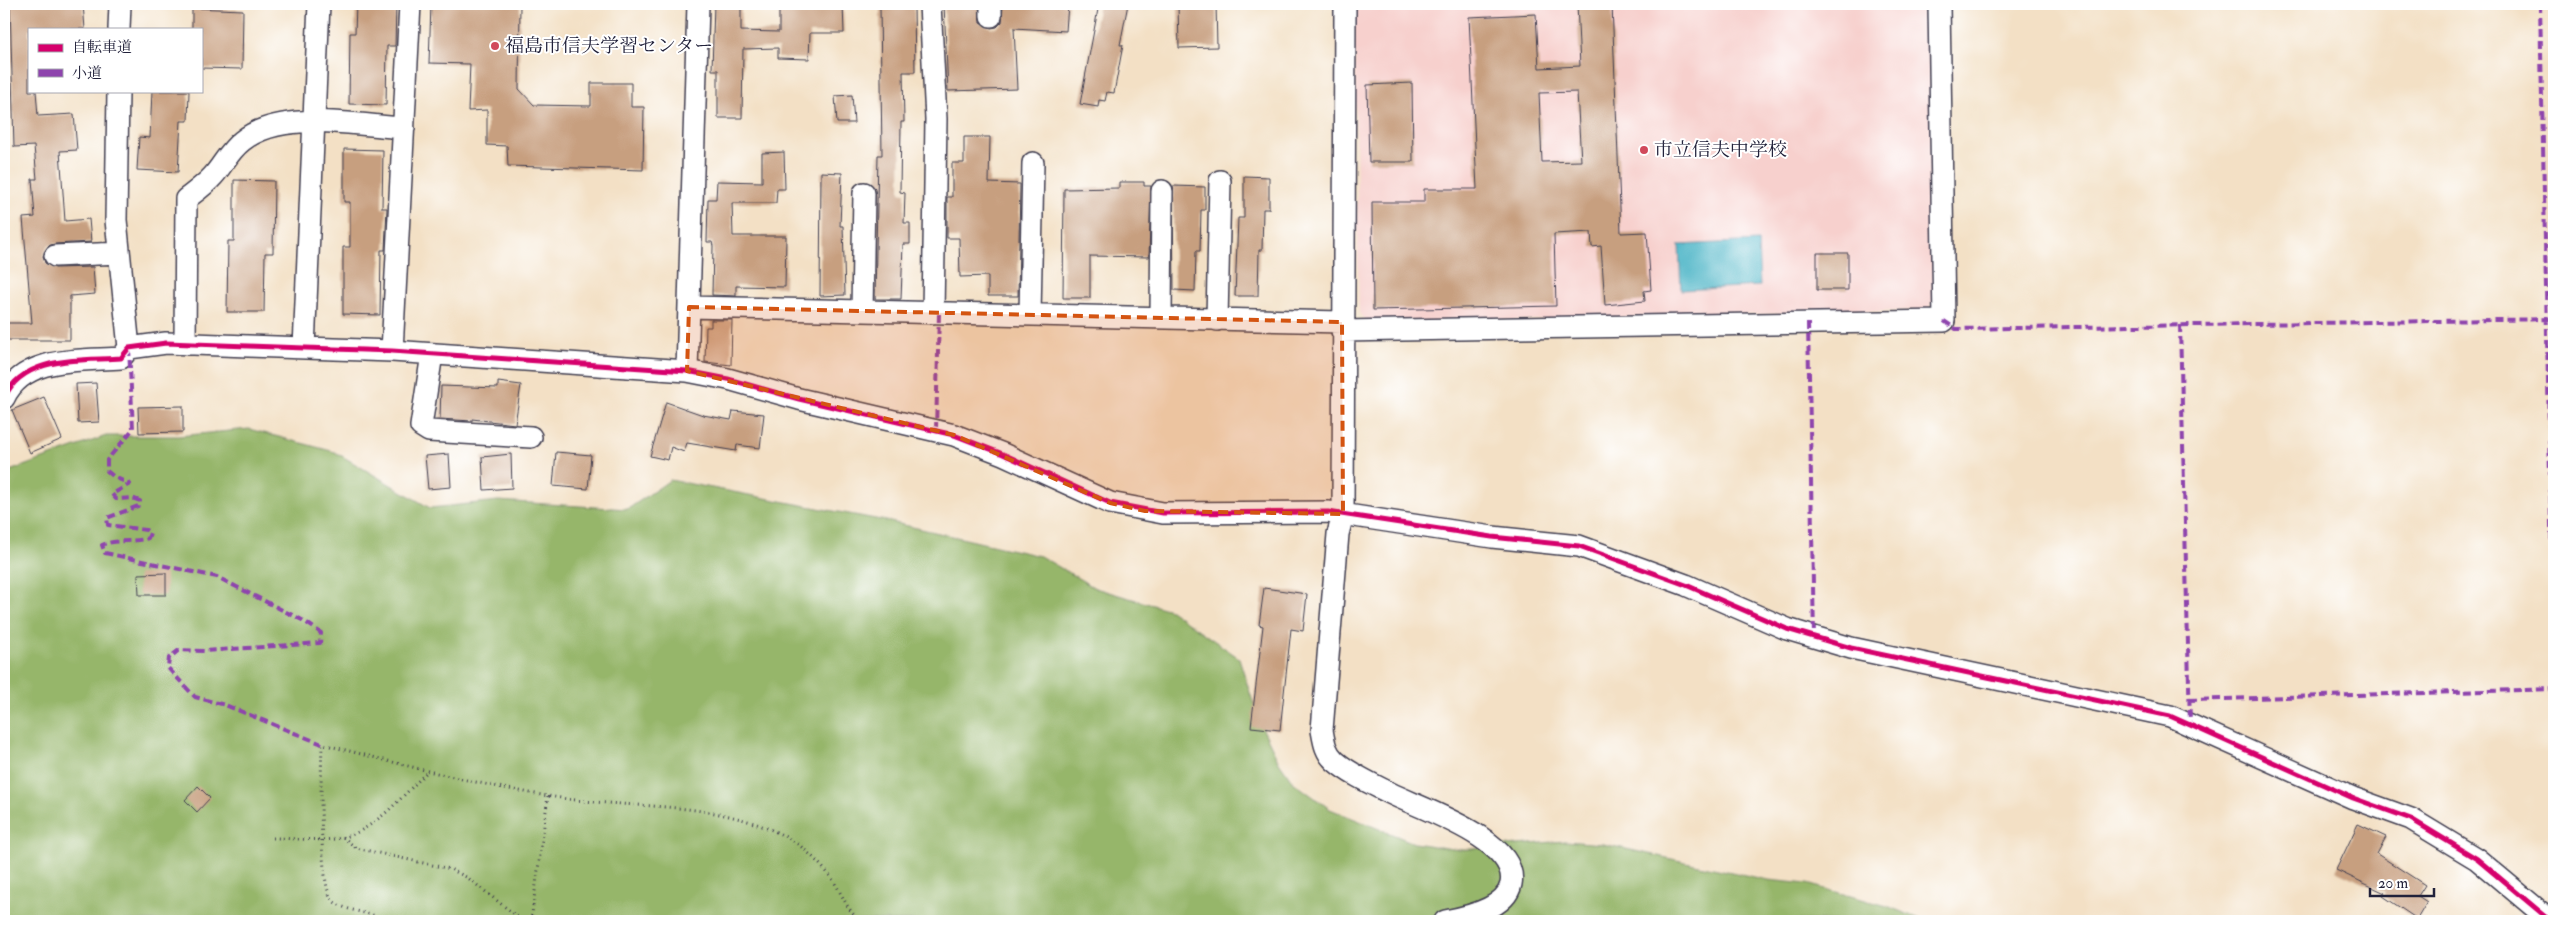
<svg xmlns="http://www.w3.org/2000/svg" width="2558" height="925" viewBox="0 0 2558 925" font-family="'IM FELL Double Pica','Noto Serif JP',serif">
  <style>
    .built { fill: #f7d0cd }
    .forest { fill: #96b66a; stroke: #5c6c52 }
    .water { fill: #47b2c5; stroke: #346a80 }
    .building { fill: #c79f7f; fill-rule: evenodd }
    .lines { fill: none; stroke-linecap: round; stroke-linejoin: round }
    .minor-casing { stroke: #413e50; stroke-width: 24 }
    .path { stroke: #413e50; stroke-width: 3; stroke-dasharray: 1 4; stroke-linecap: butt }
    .minor { stroke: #fff; stroke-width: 21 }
    .quiet { stroke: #8e44ad; stroke-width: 4; stroke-dasharray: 8 4; stroke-linecap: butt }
    .cycleway-casing { stroke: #fff; stroke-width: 8 }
    .cycleway { stroke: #d6006c; stroke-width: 5 }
    .marked { fill: #d45411; fill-opacity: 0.2; stroke: #d45411; stroke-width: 4; stroke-dasharray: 10 6; stroke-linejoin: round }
    .poi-dot { fill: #d1495b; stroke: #fff; stroke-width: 2 }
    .labels { text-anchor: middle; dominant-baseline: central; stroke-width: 4; stroke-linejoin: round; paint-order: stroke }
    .poi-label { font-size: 19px; fill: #22223b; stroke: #fff; text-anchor: start }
  </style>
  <rect width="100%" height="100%" fill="#fff"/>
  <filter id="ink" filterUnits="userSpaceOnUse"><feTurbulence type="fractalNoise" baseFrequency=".02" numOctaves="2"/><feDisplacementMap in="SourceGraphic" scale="10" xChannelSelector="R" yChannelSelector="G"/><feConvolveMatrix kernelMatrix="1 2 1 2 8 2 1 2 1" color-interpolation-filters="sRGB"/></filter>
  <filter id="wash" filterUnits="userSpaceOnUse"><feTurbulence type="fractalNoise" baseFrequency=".0096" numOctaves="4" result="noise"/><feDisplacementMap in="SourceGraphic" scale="20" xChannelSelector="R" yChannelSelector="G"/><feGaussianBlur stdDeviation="1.12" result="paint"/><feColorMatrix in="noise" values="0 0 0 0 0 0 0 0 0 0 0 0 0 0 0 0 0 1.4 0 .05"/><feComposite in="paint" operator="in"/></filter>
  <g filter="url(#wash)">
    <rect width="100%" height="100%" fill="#f3e0c5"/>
    <!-- built -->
    <path class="built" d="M1354,4H1929L1937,295L1927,310L1368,324L1359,313Z"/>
    <!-- forest -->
    <path class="forest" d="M249,429L335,452L430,508L498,501L628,509L670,480L886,521L1040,556L1095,588L1170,610L1239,658L1259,721L1279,762L1293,782L1330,809L1414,843L1459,850L1565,841L1603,844L1768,880L1807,884L1887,906L1924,921H4V473L106,436H179Z"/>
    <!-- water -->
    <path class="water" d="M1758,241L1760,286L1681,290L1679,245Z"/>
    <g id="blocks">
      <!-- building -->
      <path class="building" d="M10,4H83L85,29H29V91H36L38,116L74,114L77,150L60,151L65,221L89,219L91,242L54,244L48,246L43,256L45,263L55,268L93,267L95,294L70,296V340H5V323H32L23,218L35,217L32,179H37L34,146L14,147Z
        M356,4H396L395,46H387L386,105L349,104L350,33H355Z
        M431,4H520L519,89L534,105L591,106V83H631V107H644L643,170L508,166L507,146L487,145V110L468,111L470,64L429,63Z
        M714,4H741V31L779,32V4H843L844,33H810L809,59L778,58V48L743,49L742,118H718V70H712Z
        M944,4H979L980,22L991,28L997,27L1002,22L1003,4H1068L1066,31L1014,28L1017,89L948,91Z
        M1099,4H1128L1120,45H1123L1114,93L1107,92L1105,101L1099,100L1098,107L1080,104Z
        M1178,4H1216L1217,47L1179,48Z
        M1577,4H1612L1621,233L1647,232L1651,290L1644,291L1645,301L1605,305L1601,246L1592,247L1591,232L1554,234L1556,306L1373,310L1372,202H1424V189H1477L1469,17L1536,14L1539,68L1580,66ZM1577,92L1581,161L1542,162L1539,93Z
        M914,6L915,72H903L904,122H901L900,192L905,193L904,223H910V244H903L901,299H875L878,155H882L880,7Z
        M192,8L243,10L242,69L201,68V29H192Z
        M1412,83L1413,162H1369L1367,85Z
        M152,91H189L188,121H181L178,172L137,170L139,137L150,138Z
        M852,95L854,123H837L835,96Z
        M964,137H990L989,183L1020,184L1018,296H988V276L960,277L959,238H947V197H952V163H964Z
        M344,149L383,150L382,208H387L385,250H381L380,315L343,314V247H350V202H344Z
        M784,152L785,189H777L776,203H732L733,236H786L785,287L736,286V296L712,295L713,246L712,242H707L708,199H716L717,181L762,182V153Z
        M821,172L842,173L840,226H843L845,295L820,296Z
        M1244,176L1269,177V209H1263L1262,250H1259L1258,296H1235L1238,218H1244Z
        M234,180L274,181L273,253H265L264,312H227L228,241H234Z
        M1119,182H1144V186H1151L1149,257L1090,256V298H1063L1064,189L1119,188Z
        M1173,186L1205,187V210H1201L1200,251H1196L1195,291L1174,290Z
        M1817,253H1848V290H1817Z
        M711,320H732L731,365L705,362L706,327H711Z
        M498,382L521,385L515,424L472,419V421L440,419L441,386L498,388Z
        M96,383L99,422L78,423L76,384Z
        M44,397L62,439L30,453L12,410Z
        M666,402L703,415L731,420L733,411L764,414L760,448L737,445L736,451L687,443L684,452L671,447L668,460L650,456Z
        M183,406V432L139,433L138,407Z
        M556,452L591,455L588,489L553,486Z
        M449,454L451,487L428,489L425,456Z
        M511,454L512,488L484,490L482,457Z
        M166,573V595H139L138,574Z
        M1264,588L1307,594L1303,631L1291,629L1280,730L1251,727L1263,626L1259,625Z
        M198,786L210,798L197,812L185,800Z
        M2358,824L2386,837L2377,854L2425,885L2418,896L2427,902L2417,919L2383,896L2385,893L2336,870Z"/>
    </g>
  </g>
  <g filter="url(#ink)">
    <use href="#blocks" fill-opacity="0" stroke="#413e50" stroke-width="1"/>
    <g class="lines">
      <defs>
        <path id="minor" d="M930,4L936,119L933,313
          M991,4V16
          M1345,4L1343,514L1338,534L1322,730C1324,741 1325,752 1335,761C1350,774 1372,784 1390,793C1419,808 1520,840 1511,884C1506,908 1467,917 1445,921
          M119,29L120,4
          M118,91L116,220L129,348
          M55,256L119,253
          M689,307L1342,322
          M862,311L864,193
          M1030,315L1033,163
          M1161,318L1162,191
          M1217,320L1220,181
          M1342,331L1944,321L1939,4
          M185,344L186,199C195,192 205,185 213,176C223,165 229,151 242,141C281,109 356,125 404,128
          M304,348L319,4
          M392,351L410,4
          M432,354L421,426L429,431L531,437
          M687,371L698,4
          M4,398C24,355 81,361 121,358L129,348L166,343L392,351L687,371L728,379L799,399L954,435L1003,454L1110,503L1163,513L1328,512L1492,537L1579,546L1686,585L1787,629L1851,648L2170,716L2353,798L2411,819L2477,859L2551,921"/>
      </defs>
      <!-- minor casing -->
      <use href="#minor" class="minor-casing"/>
      <!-- path -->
      <path class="path" d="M343,837L356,848L450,869L468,878L523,921
        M273,838C293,838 315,841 335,839C372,835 403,795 428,771
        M387,921C371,911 348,913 333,901C318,888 321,769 322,744C401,764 480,786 561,798C638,810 723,799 793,841C806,849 821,865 831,877C841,891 846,909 860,921
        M531,921L548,796"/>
      <!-- minor -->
      <use href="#minor" class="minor"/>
      <!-- quiet -->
      <path class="quiet" d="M2540,4L2554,666
        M1944,321L1956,329L2554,319
        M1808,323L1814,637
        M2180,325L2190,724
        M129,348L133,429L107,460V471L114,477L130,484L112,494L116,499L132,498L140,501L138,506L107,518L108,525L146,530L150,533L148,538C133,543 115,539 102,545L105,553L217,577L304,621L321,633L320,643L204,651L179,650L169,658L168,668L195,697L225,705L322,744
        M936,430L939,313
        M2189,700L2554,689"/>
      <defs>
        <path id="cycleway" d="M4,398C24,355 81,361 121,358L129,348L166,343L392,351L687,371L728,379L799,399L954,435L1003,454L1110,503L1163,513L1328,512L1492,537L1579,546L1686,585L1787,629L1851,648L2170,716L2353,798L2411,819L2477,859L2551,921"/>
      </defs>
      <!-- cycleway casing -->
      <use href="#cycleway" class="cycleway-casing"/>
      <!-- cycleway -->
      <use href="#cycleway" class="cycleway"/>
    </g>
  </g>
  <!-- marked area -->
  <path class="marked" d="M689,307L1342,322L1343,514L1145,511L1110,503L954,435L687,371Z"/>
  <!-- markers -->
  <g class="poi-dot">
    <circle cx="495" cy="46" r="5"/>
    <circle cx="1644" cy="150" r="5"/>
  </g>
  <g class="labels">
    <!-- poi labels -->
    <g class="poi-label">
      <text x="505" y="46">福島市信夫学習センター</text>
      <text x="1654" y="150">市立信夫中学校</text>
    </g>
  </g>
  <!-- margin -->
  <rect width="2558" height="925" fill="none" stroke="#fff" stroke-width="20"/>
  <!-- legend -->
  <rect x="28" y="28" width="175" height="65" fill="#ffffff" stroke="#a7a7b1"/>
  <rect x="38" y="44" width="25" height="8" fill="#d6006c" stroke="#a7a7b1"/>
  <text x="72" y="52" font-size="15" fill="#22223b">自転車道</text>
  <rect x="38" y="69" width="25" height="8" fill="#8e44ad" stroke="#a7a7b1"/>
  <text x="72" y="78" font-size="15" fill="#22223b">小道</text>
  <!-- scale -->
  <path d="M2370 888v8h64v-8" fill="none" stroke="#22223b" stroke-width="2.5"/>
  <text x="2378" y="888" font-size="15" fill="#22223b" stroke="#ffffff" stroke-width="4" paint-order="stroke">20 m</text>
</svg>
